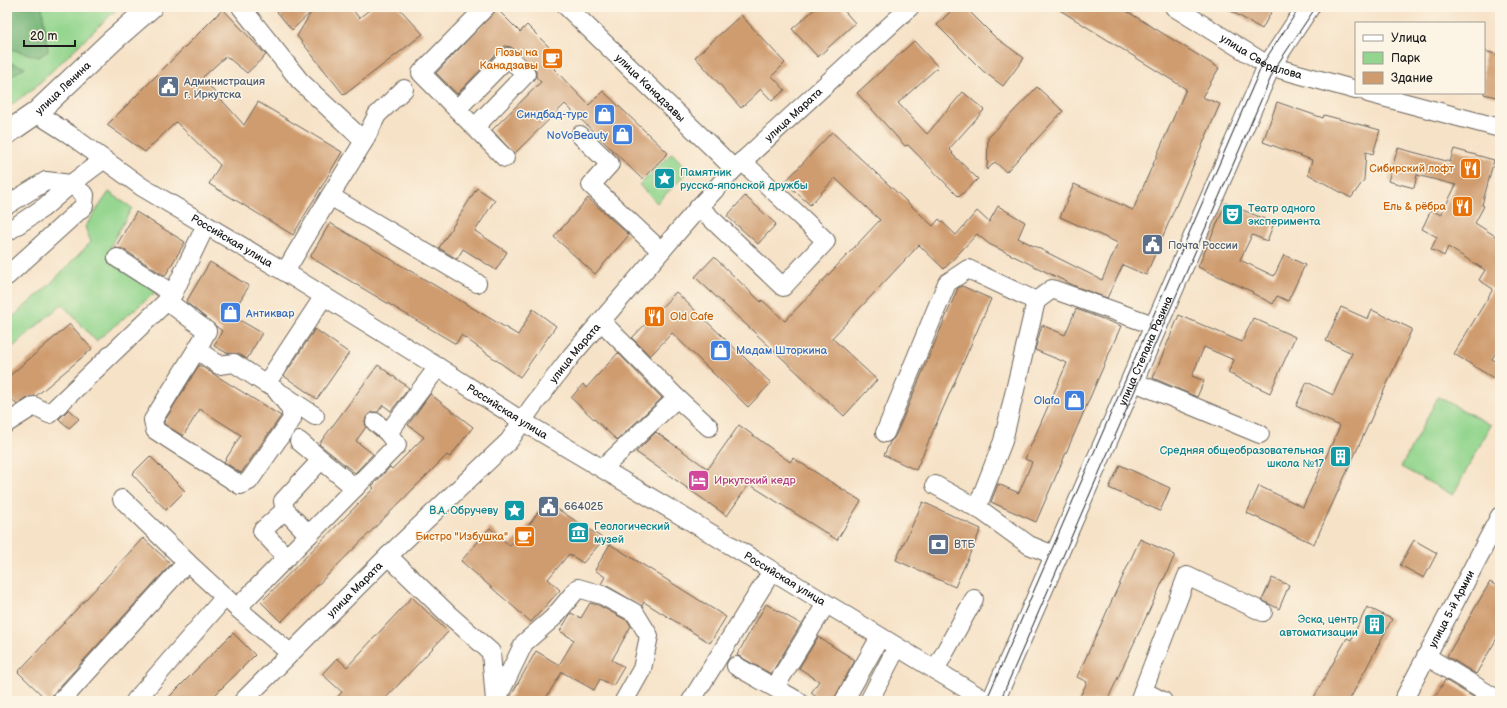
<svg xmlns="http://www.w3.org/2000/svg" width="1507" height="708" viewBox="0 0 1507 708" font-family="'Balsamiq Sans',sans-serif">
  <style>
    .green { fill: #93d58e; stroke: #587855 }
    .forest { fill: #76b679; stroke: #49694a }
    .building { fill: #cf9c70 }
    .lines { fill: none; stroke-linecap: round; stroke-linejoin: round }
    .minor-casing { stroke: #686158; stroke-width: 20 }
    .major-casing { stroke: #686158; stroke-width: 24 }
    .minor { stroke: #fff; stroke-width: 18 }
    .major { stroke: #fff; stroke-width: 22 }
    .tram { stroke: #1c1c1c; stroke-width: 1 }
    .labels { text-anchor: middle; dominant-baseline: central; stroke-width: 3; stroke-linejoin: round; paint-order: stroke }
    .food-label { font-size: 11px; fill: #c56008; stroke: #fcf5e5; text-anchor: end }
    .street-label { font-size: 11px; fill: #1c1c1c; stroke: #fcf5e5 }
    .service-label { font-size: 11px; fill: #4e5e75; stroke: #fcf5e5; text-anchor: start }
    .shop-label { font-size: 11px; fill: #366cbe; stroke: #fcf5e5; text-anchor: end }
    .culture-label { font-size: 11px; fill: #0d838f; stroke: #fcf5e5; text-anchor: start }
    .hotel-label { font-size: 11px; fill: #b23c85; stroke: #fcf5e5; text-anchor: start }
  </style>
  <rect width="100%" height="100%" fill="#fcf5e5"/>
  <filter id="ink" filterUnits="userSpaceOnUse"><feTurbulence type="fractalNoise" baseFrequency=".025" numOctaves="2"/><feDisplacementMap in="SourceGraphic" scale="8" xChannelSelector="R" yChannelSelector="G"/><feConvolveMatrix kernelMatrix="1 2 1 2 8 2 1 2 1" color-interpolation-filters="sRGB"/></filter>
  <filter id="wash" filterUnits="userSpaceOnUse"><feTurbulence type="fractalNoise" baseFrequency=".012" numOctaves="4" result="noise"/><feDisplacementMap in="SourceGraphic" scale="16" xChannelSelector="R" yChannelSelector="G"/><feGaussianBlur stdDeviation="0.9" result="paint"/><feColorMatrix in="noise" values="0 0 0 0 0 0 0 0 0 0 0 0 0 0 0 0 0 1.4 0 .05"/><feComposite in="paint" operator="in"/></filter>
  <g filter="url(#wash)">
    <rect width="100%" height="100%" fill="#f6e2c7"/>
    <!-- green -->
    <path class="green" d="M7,7H119L34,88L7,108Z
      M672,153L689,171L657,203L639,185Z
      M109,192L132,208L113,241L107,257L157,291L96,341L62,304L7,352V322L48,286L91,242L85,227Z
      M1438,397L1491,425L1453,495L1401,467Z"/>
    <!-- forest -->
    <path class="forest" d="M7,7H42L48,51L39,57L7,48Z
      M7,62L25,67L7,79Z"/>
    <g id="blocks">
      <!-- building -->
      <path class="building" d="M273,7H351L359,18L373,7H398L423,34L344,95L297,36L312,11L292,30Z
        M817,7H841L855,23L818,57L792,29Z
        M955,7H965L995,37L1024,58L1003,86L983,71L937,25Z
        M1055,7H1120L1219,68L1202,97L1220,104L1146,275L1123,265L1107,298L1077,287L989,244L977,234L944,269L919,245L832,338L877,380L844,416L695,277L714,257L761,302L762,300L785,321L880,220L835,178L810,205L785,182L832,132L933,226L939,219L956,235L977,211L989,222L998,206L1025,222L1018,238L1102,280L1118,243L1060,217L1074,184L1133,210L1186,89Z
        M1224,7H1274L1262,29Z
        M223,9L266,55L247,73L226,56L202,78L244,125L258,102L342,152L293,235L209,184L220,165L176,122L145,152L107,125Z
        M497,9L520,32L527,25L563,61L554,69L589,105L603,91L668,153L642,179L565,104L514,154L492,130L541,82L536,77V71L533,66L511,47L505,46L500,50L457,94L436,73Z
        M741,15L785,63L772,76L785,90L772,101L761,89L741,108L695,57Z
        M914,41L938,67L898,103L927,134L963,92L984,110L949,149L953,153L952,154L978,179L959,197L908,145L905,146L857,93Z
        M1484,51L1500,55V98L1484,94Z
        M1037,87L1063,111L1006,172L995,162L987,170L988,138Z
        M1277,102L1323,118L1324,115L1380,130L1373,154L1366,152L1364,180L1351,198L1308,174L1312,160L1263,142Z
        M1398,148L1450,162L1454,149L1494,160L1482,205L1484,206L1475,223L1500,239V346L1492,359L1500,364V372L1495,379L1454,354L1493,289L1479,280L1485,270L1448,247L1444,256L1431,249L1437,237L1422,229L1431,210L1441,215L1456,185L1417,175L1414,188L1388,181Z
        M477,188L495,200L475,231L507,252L496,270L463,249L457,259L439,248Z
        M745,196L776,224L758,244L727,216Z
        M588,198L629,235L595,274L554,237Z
        M1226,203L1274,223L1267,241L1252,235L1240,260L1274,276L1284,255L1305,265L1288,301L1277,296L1273,304L1252,293L1253,292L1198,267Z
        M136,212L185,242L165,276L123,249L115,248Z
        M330,223L518,335L533,309L556,326L520,377L461,335L456,344L310,257Z
        M210,262L249,286L231,315L262,333L247,359L239,354L227,353L214,346L222,331L186,302Z
        M962,286L991,299L916,470L884,455L890,442L895,437L958,288Z
        M676,292L771,383L748,407L672,333L650,356L632,338Z
        M1341,307L1368,319L1372,310L1412,329L1314,544L1247,513L1259,486L1303,507L1340,426L1296,406L1307,382L1333,395L1352,353L1326,341Z
        M1076,309L1121,326L1036,522L991,502L998,484L1019,493L1032,462L1025,459L1067,363L1035,350L1042,325L1065,335Z
        M1179,315L1242,342L1253,318L1295,337L1270,393L1228,373L1234,360L1204,347L1192,376L1204,381L1197,397L1153,378Z
        M70,324L92,349L36,396L29,397L17,405L7,393V378Z
        M315,329L349,353L317,399L284,376Z
        M618,353L662,398L617,440L571,398L583,384L586,388Z
        M199,365L281,416L241,473L224,462L241,435L200,409L183,436L164,424V422Z
        M378,365L409,388L391,411L383,405L378,412H372L367,416L365,421L366,427L356,441L373,454L355,473L319,444Z
        M430,394L473,427L450,457L447,455L281,622L261,602L374,488L372,486L390,467L392,469L424,437L408,425Z
        M69,409L79,419L69,428L59,419Z
        M739,425L790,462L793,458L861,501L837,540L749,484L727,516L636,452L656,432L708,469Z
        M150,456L185,491L166,510L132,474Z
        M1120,465L1170,488L1160,511L1109,488Z
        M545,501L604,539L583,563L569,554L548,579L560,590L531,622L461,561L490,528L510,546L532,521Z
        M923,502L981,529L955,587L896,560Z
        M143,538L171,564L53,694L51,700L48,701L18,672Z
        M1140,539L1175,555L1107,701H1078L1087,682L1077,677Z
        M1414,540L1437,553L1424,578L1400,565Z
        M610,544L726,617L710,643L644,602L642,606L607,586L601,584L605,577L595,570Z
        M1272,578L1289,585L1279,609L1262,600Z
        M1490,582L1500,588V633L1476,674L1447,656Z
        M412,597L448,632L383,701H334L342,692L322,674L337,658L347,667Z
        M590,603L598,605L628,621L631,626L612,660L624,667L613,686L600,679L594,690L562,672L544,701H508L536,651L559,665L574,640L560,631L571,613L581,618Z
        M766,604L801,624L771,674L737,655Z
        M1367,607L1392,619L1349,701H1312L1347,638L1351,640Z
        M233,633L255,655L209,701H165Z
        M818,637L855,660L833,701H822L811,693L819,681L799,668Z
        M1445,680L1480,701H1433Z"/>
    </g>
  </g>
  <g filter="url(#ink)">
    <use href="#blocks" fill-opacity="0" stroke="#686158" stroke-width="1"/>
    <g class="lines">
      <defs>
        <g id="minor">
          <path d="M241,7L300,81L364,141L330,196L285,272"/>
          <path d="M486,7L421,73L505,158"/>
          <path id="s1" d="M567,7L715,150L734,169"/>
          <path id="s2" d="M1174,7L1269,66L1356,90"/>
          <path d="M1368,93L1500,128"/>
          <path d="M457,109L508,57L526,74L475,127"/>
          <path id="s3" d="M36,113L69,134L142,187L285,272L438,367L522,421L717,537L986,701"/>
          <path d="M580,135L610,164L591,185L661,251"/>
          <path d="M364,141L377,115L404,89"/>
          <path d="M330,196L477,283"/>
          <path d="M7,205L46,181L71,184L103,160"/>
          <path d="M699,207L783,287L826,241L742,161"/>
          <path d="M7,232L43,208L71,184L85,195L84,206L7,276"/>
          <path d="M117,258L173,294"/>
          <path d="M167,301L207,331L200,344L203,354L219,365L234,363L266,384L324,296"/>
          <path d="M601,321L677,398L603,468"/>
          <path d="M200,344L153,420L155,430L240,485L249,481L292,419L290,408L276,390"/>
          <path d="M1132,381L1260,434"/>
          <path d="M282,394L315,416"/>
          <path d="M677,398L709,427"/>
          <path d="M375,422L388,433"/>
          <path d="M7,423L34,406L49,414L167,301L173,294L206,225"/>
          <path d="M885,433L947,283L968,269L1036,301L1052,289L1156,326"/>
          <path d="M299,441L355,488"/>
          <path d="M935,485L982,511L1029,545L1056,556"/>
          <path d="M122,499L187,562"/>
          <path d="M977,508L1003,441L1036,301"/>
          <path d="M285,510L262,531L287,558"/>
          <path d="M309,535L285,510L283,501L321,460"/>
          <path d="M388,556L448,614L491,652L495,701"/>
          <path d="M290,653L237,608L397,445L388,433L438,367"/>
          <path d="M1426,656L1500,701"/>
          <path d="M736,666L798,701"/>
          <path d="M935,670L974,599"/>
          <path d="M775,687L826,604"/>
          <path d="M1143,691L1163,701"/>
          <path d="M61,701L187,562L237,608"/>
          <path d="M135,701L225,597"/>
          <path id="s4" d="M243,701L388,556L509,441L532,407L572,355L699,207L734,169L910,7"/>
          <path d="M496,701L524,643L553,618L578,588L602,595L635,613L649,636L642,669L624,701"/>
          <path d="M691,701L772,571"/>
          <path d="M844,701L880,637"/>
          <path d="M869,701L897,647"/>
          <path d="M1139,701L1187,576L1263,612"/>
          <path id="s5" d="M1403,701L1500,516"/>
        </g>
        <g id="major">
          <path id="s6" d="M7,133L36,113L112,41L151,7"/>
          <path id="s7" d="M993,701L1269,66L1308,7"/>
        </g>
      </defs>
      <!-- minor casing -->
      <use href="#minor" class="minor-casing"/>
      <!-- major casing -->
      <use href="#major" class="major-casing"/>
      <!-- minor -->
      <use href="#minor" class="minor"/>
      <!-- major -->
      <use href="#major" class="major"/>
      <!-- tram -->
      <path class="tram" d="M986,701L1263,63L1300,7
        M1000,701L1275,68L1316,7"/>
    </g>
  </g>
  <!-- icons -->
  <defs>
    <symbol id="cafe-square" viewBox="-11 -11 22 22"><rect x="-9" y="-9" width="18" height="18" rx="4" fill="#e8710a" stroke="#fcf5e5"/><path d="M-5.5-4.5H6V0H3Q3 3.5 0 3.5H-2.5Q-5.5 3.5-5.5 0ZM3-3.2v2h1.7v-2ZM-6 4.5H4V6H-6Z" fill="#fff"/></symbol>
    <symbol id="civic-square" viewBox="-11 -11 22 22"><rect x="-9" y="-9" width="18" height="18" rx="4" fill="#5c6f8a" stroke="#fcf5e5"/><path d="M-.6-6.5H3V-4.5H.6V-3L4-1V1h2V6H-6V1h2V-1L-.6-3ZM-1.2 2.5V6h2.4V2.5Z" fill="#fff"/></symbol>
    <symbol id="shop-square" viewBox="-11 -11 22 22"><rect x="-9" y="-9" width="18" height="18" rx="4" fill="#3f7fe0" stroke="#fcf5e5"/><path d="M-5-2.5h2.3a2.7 3.5 0 0 1 5.4 0H5L5.5 6h-11ZM-1.5-2.5h3a1.5 2.3 0 0 0-3 0Z" fill="#fff"/></symbol>
    <symbol id="restaurant-square" viewBox="-11 -11 22 22"><rect x="-9" y="-9" width="18" height="18" rx="4" fill="#e8710a" stroke="#fcf5e5"/><path d="M-5-6h1v4h1v-4h1v4h1v-4h1v5L-1.5 .5V6h-2V.5L-5-1ZM5-6V6H3V1.5H1.5Q1.5-4 5-6Z" fill="#fff"/></symbol>
    <symbol id="sight-square" viewBox="-11 -11 22 22"><rect x="-9" y="-9" width="18" height="18" rx="4" fill="#0f9aa8" stroke="#fcf5e5"/><path d="M0-6L1.8-2.2L6-1.7L2.9 1.2L3.7 5.4L0 3.3L-3.7 5.4L-2.9 1.2L-6-1.7L-1.8-2.2Z" fill="#fff"/></symbol>
    <symbol id="theatre-square" viewBox="-11 -11 22 22"><rect x="-9" y="-9" width="18" height="18" rx="4" fill="#0f9aa8" stroke="#fcf5e5"/><path d="M-5-5.5Q0-4 5-5.5V0Q5 5 0 6Q-5 5-5 0ZM-3.3-2.5H-1v1.5H-3.3ZM1-2.5H3.3v1.5H1ZM-2.8 1Q0 5.5 2.8 1Z" fill="#fff"/></symbol>
    <symbol id="building-square" viewBox="-11 -11 22 22"><rect x="-9" y="-9" width="18" height="18" rx="4" fill="#0f9aa8" stroke="#fcf5e5"/><path d="M-4-6H4V6H1V3H-1V6H-4ZM-2.5-4.3h1.7v1.8h-1.7ZM.8-4.3h1.7v1.8H.8ZM-2.5-1h1.7V.8h-1.7ZM.8-1h1.7V.8H.8Z" fill="#fff"/></symbol>
    <symbol id="hotel-square" viewBox="-11 -11 22 22"><rect x="-9" y="-9" width="18" height="18" rx="4" fill="#d1479c" stroke="#fcf5e5"/><path d="M-6-4.5h1.5V1H6V5H4.5V3h-9V5H-6ZM-4 0a1.8 1.8 0 1 1 3.6 0ZM.5 0V-2.5h3Q6-2.5 6 0Z" fill="#fff"/></symbol>
    <symbol id="museum-square" viewBox="-11 -11 22 22"><rect x="-9" y="-9" width="18" height="18" rx="4" fill="#0f9aa8" stroke="#fcf5e5"/><path d="M0-6L6-3V-2H-6V-3ZM-5-1h2V3h-2ZM-1-1h2V3h-2ZM3-1h2V3H3ZM-6 4H6V6H-6Z" fill="#fff"/></symbol>
    <symbol id="bank-square" viewBox="-11 -11 22 22"><rect x="-9" y="-9" width="18" height="18" rx="4" fill="#5c6f8a" stroke="#fcf5e5"/><path d="M-6-4H6V4H-6ZM0-2.3a2.3 2.3 0 1 0 0 4.6a2.3 2.3 0 1 0 0-4.6Z" fill="#fff"/></symbol>
  </defs>
  <g fill-rule="evenodd">
    <use href="#cafe-square" x="540" y="46" width="25" height="25"/>
    <use href="#civic-square" x="156" y="74" width="25" height="25"/>
    <use href="#shop-square" x="592" y="102" width="25" height="25"/>
    <use href="#shop-square" x="610" y="122" width="25" height="25"/>
    <use href="#restaurant-square" x="1458" y="156" width="25" height="25"/>
    <use href="#sight-square" x="652" y="166" width="25" height="25"/>
    <use href="#restaurant-square" x="1450" y="194" width="25" height="25"/>
    <use href="#theatre-square" x="1220" y="202" width="25" height="25"/>
    <use href="#civic-square" x="1140" y="232" width="25" height="25"/>
    <use href="#shop-square" x="218" y="300" width="25" height="25"/>
    <use href="#restaurant-square" x="642" y="304" width="25" height="25"/>
    <use href="#shop-square" x="708" y="338" width="25" height="25"/>
    <use href="#shop-square" x="1062" y="388" width="25" height="25"/>
    <use href="#building-square" x="1328" y="444" width="25" height="25"/>
    <use href="#hotel-square" x="686" y="468" width="25" height="25"/>
    <use href="#civic-square" x="536" y="494" width="25" height="25"/>
    <use href="#sight-square" x="502" y="498" width="25" height="25"/>
    <use href="#museum-square" x="566" y="520" width="25" height="25"/>
    <use href="#cafe-square" x="512" y="524" width="25" height="25"/>
    <use href="#bank-square" x="926" y="532" width="25" height="25"/>
    <use href="#building-square" x="1362" y="612" width="25" height="25"/>
  </g>
  <g class="labels">
    <!-- food labels -->
    <g class="food-label">
      <text x="538" y="52">Позы на<tspan x="538" dy="13">Канадзавы</tspan></text>
      <text x="1454" y="168">Сибирский лофт</text>
      <text x="1446" y="206">Ель &amp; рёбра</text>
      <text x="670" y="316" text-anchor="start">Old Cafe</text>
      <text x="508" y="536">Бистро "Избушка"</text>
    </g>
    <!-- street labels -->
    <g class="street-label">
      <text stroke="none"><textPath href="#s2" startOffset="101">улица Свердлова</textPath></text>
      <text stroke="none"><textPath href="#s6" startOffset="72">улица Ленина</textPath></text>
      <text stroke="none"><textPath href="#s1" startOffset="116">улица Канадзавы</textPath></text>
      <text stroke="none"><textPath href="#s4" startOffset="806">улица Марата</textPath></text>
      <text stroke="none"><textPath href="#s3" startOffset="234">Российская улица</textPath></text>
      <text stroke="none"><textPath href="#s7" startOffset="382">улица Степана Разина</textPath></text>
      <text stroke="none"><textPath href="#s4" startOffset="482">улица Марата</textPath></text>
      <text stroke="none"><textPath href="#s3" startOffset="558">Российская улица</textPath></text>
      <text stroke="none"><textPath href="#s3" startOffset="882">Российская улица</textPath></text>
      <text stroke="none"><textPath href="#s4" startOffset="158">улица Марата</textPath></text>
      <text stroke="none"><textPath href="#s5" startOffset="104">улица 5-й Армии</textPath></text>
    </g>
    <!-- service labels -->
    <g class="service-label">
      <text x="184" y="81">Администрация<tspan x="184" dy="13">г. Иркутска</tspan></text>
      <text x="1168" y="245">Почта России</text>
      <text x="564" y="506">664025</text>
      <text x="954" y="544">ВТБ</text>
    </g>
    <!-- shop labels -->
    <g class="shop-label">
      <text x="588" y="114">Синдбад-турс</text>
      <text x="608" y="135">NoVoBeauty</text>
      <text x="246" y="313" text-anchor="start">Антиквар</text>
      <text x="736" y="350" text-anchor="start">Мадам Шторкина</text>
      <text x="1060" y="400">Olafa</text>
    </g>
    <!-- culture labels -->
    <g class="culture-label">
      <text x="680" y="172">Памятник<tspan x="680" dy="13">русско-японской дружбы</tspan></text>
      <text x="1248" y="208">Театр одного<tspan x="1248" dy="13">эксперимента</tspan></text>
      <text x="1324" y="450" text-anchor="end">Средняя общеобразовательная<tspan x="1324" dy="13">школа №17</tspan></text>
      <text x="498" y="510" text-anchor="end">В.А. Обручеву</text>
      <text x="594" y="526">Геологический<tspan x="594" dy="13">музей</tspan></text>
      <text x="1358" y="619" text-anchor="end">Эска, центр<tspan x="1358" dy="13">автоматизации</tspan></text>
    </g>
    <!-- hotel labels -->
    <g class="hotel-label">
      <text x="714" y="480">Иркутский кедр</text>
    </g>
  </g>
  <!-- margin -->
  <rect width="1507" height="708" fill="none" stroke="#fcf5e5" stroke-width="24"/>
  <!-- legend -->
  <rect x="1355" y="22" width="130" height="72" fill="#fcf5e5" stroke="#a29e95"/>
  <rect x="1363" y="35" width="20" height="6" fill="#ffffff" stroke="#a29e95"/>
  <text x="1391" y="42" font-size="12" fill="#1c1c1c">Улица</text>
  <rect x="1363" y="52" width="20" height="12" fill="#93d58e" stroke="#a29e95"/>
  <text x="1391" y="62" font-size="12" fill="#1c1c1c">Парк</text>
  <rect x="1363" y="72" width="20" height="12" fill="#cf9c70" stroke="#a29e95"/>
  <text x="1391" y="82" font-size="12" fill="#1c1c1c">Здание</text>
  <!-- scale -->
  <path d="M24 40v6h51v-6" fill="none" stroke="#1c1c1c" stroke-width="2"/>
  <text x="30" y="40" font-size="12" fill="#1c1c1c" stroke="#fcf5e5" stroke-width="3" paint-order="stroke">20 m</text>
</svg>
